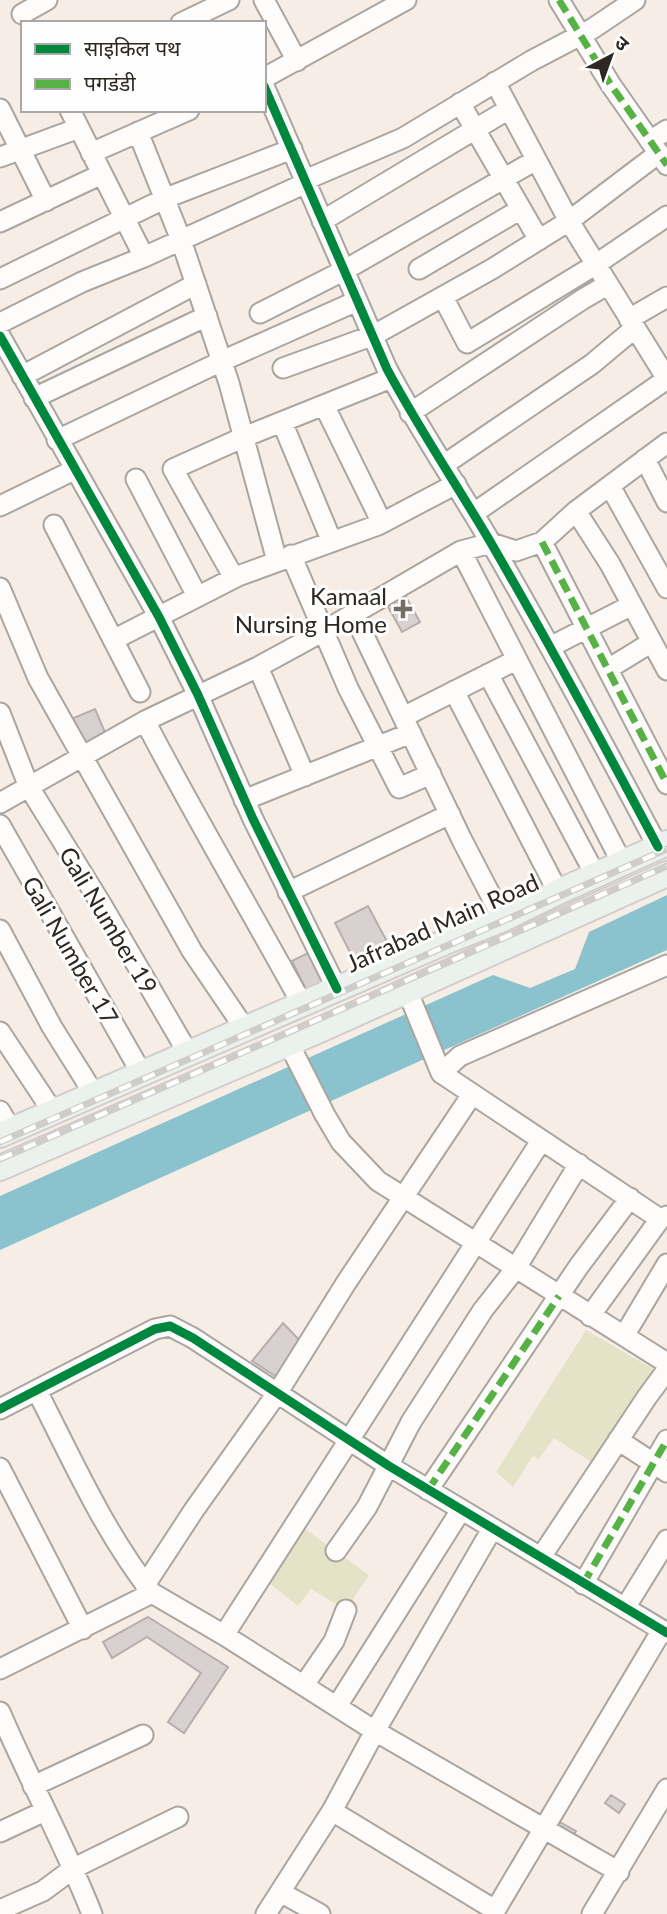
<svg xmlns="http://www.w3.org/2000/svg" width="667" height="1914" viewBox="0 0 667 1914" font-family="Lato,'Noto Sans Devanagari',sans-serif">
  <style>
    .green { fill: #e4e3c7 }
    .water { fill: #8ac2cd }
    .building { fill: #d8d1cf; stroke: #b5aeac; stroke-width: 2 }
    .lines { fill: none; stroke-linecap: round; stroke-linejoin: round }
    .minor-casing { stroke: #aba59f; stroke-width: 23 }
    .major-casing { stroke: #d2cdca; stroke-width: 28 }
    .minor { stroke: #fefcfb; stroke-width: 19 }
    .major { stroke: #ebf2ee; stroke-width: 24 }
    .rail-casing { stroke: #cfcdca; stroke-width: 7 }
    .rail { stroke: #fefefe; stroke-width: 4.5; stroke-dasharray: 13; stroke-linecap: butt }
    .quiet { stroke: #56b245; stroke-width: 7; stroke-dasharray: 14 7; stroke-linecap: butt }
    .cycleway-casing { stroke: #fefefe; stroke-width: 13 }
    .cycleway { stroke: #00873e; stroke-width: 9 }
    .poi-dot { fill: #736d66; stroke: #fefefe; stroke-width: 2.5 }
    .labels { text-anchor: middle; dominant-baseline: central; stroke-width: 6; stroke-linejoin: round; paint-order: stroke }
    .poi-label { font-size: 24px; fill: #2c2721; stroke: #fefefe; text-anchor: end }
    .street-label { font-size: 24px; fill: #2c2721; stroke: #fefefe }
  </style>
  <rect width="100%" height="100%" fill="#f6eee6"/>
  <!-- green -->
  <path class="green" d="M586,1330L667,1377L604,1470L554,1438L539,1459L533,1456L513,1487L496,1472Z
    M305,1529L369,1575L346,1610L311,1589L298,1606L269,1583Z"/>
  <!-- water -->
  <path class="water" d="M667,895V950L0,1250V1196L493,975L530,988L575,969L589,932Z"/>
  <!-- building -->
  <path class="building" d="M405,595L420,622L402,632L387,605Z
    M95,709L107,737L82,748L69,720Z
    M368,906L391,949L357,966L335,923Z
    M310,952L326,985L308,994L292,961Z
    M283,1323L305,1346L280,1379L252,1361Z
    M148,1617L228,1667L184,1733L168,1722L201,1673L147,1637L112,1658L103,1642Z
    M611,1795L625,1804L619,1813L605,1803Z
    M558,1821L576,1831L569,1842L552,1832Z"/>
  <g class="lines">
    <defs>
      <path id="minor" d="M264,0L297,61
        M559,0L611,85L667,165
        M22,14L47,0
        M181,23L229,0
        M264,78L406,0
        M264,86L387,369C419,429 457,485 491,543C549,643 604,745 658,847
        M460,103L539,240
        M0,109L46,201
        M70,110L144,257
        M138,132L181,240L229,383L277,561
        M650,141L667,130
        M91,153L189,110
        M0,157L79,128
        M305,180L403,138L531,61L592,29L635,0
        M322,221L509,109
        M0,222L102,174
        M419,269L521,209
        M0,279L166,198L292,149
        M443,297L467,343L595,265L667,216
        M260,313L343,271L536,160
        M629,319L667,297
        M0,323L82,282L144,257L306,183
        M0,336L159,617L198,695L253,819L337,989
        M283,368L374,335L492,269L569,221L659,153
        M22,376L196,284
        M34,398L207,316
        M324,405L382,523
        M410,413L583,299L607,285
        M282,422L332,542
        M57,440L222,361L357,301
        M645,459L667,502
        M445,464L592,364L635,328
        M136,479L197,596
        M610,486L667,588
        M0,506L74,470
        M576,511L610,564L667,670
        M474,513L667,379L569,221L495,82
        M54,525L140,692
        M542,542L667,784
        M491,543L516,551L542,542L576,511L667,443
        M461,551L622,863
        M291,555L348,688L399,788L431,774
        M234,578L173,469L244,437L391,378
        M0,588L38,678L192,951L245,1029
        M353,613L462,840L503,919
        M113,640L238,576L378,525L456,484
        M550,647L632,605
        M258,667L305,776
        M608,669L652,642
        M488,674L596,876
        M454,691L558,892
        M0,713L29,787L103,907L188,1053
        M403,717L516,660
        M145,721C195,817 250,909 302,1004
        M244,800L411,733
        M0,803L145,721L258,667L324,631L461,551L491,543
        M0,825L142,1074
        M288,892L450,814
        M0,930L52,1027L94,1094
        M407,990L441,1073L660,1219
        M0,1032L53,1112
        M288,1042L325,1115L341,1142L378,1181L667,1363
        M441,1073L460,1056L667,965
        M0,1111L11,1130
        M590,1316L660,1219L667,1216
        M624,1336L667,1264
        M37,1391C72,1459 104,1532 152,1593
        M0,1409L155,1329L170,1326L193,1338L389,1466L667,1633
        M618,1440L667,1472
        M0,1468L83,1629
        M428,1490L579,1266L630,1198
        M336,1551L367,1507L411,1422L483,1310L516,1268L579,1164
        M541,1557L647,1397L667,1370
        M583,1584L667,1440
        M145,1585L194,1510L278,1392L346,1283L471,1096
        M625,1608L667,1540
        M224,1635L541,1141
        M0,1669L152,1593L224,1635L375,1731L619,1872
        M304,1685L334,1641L346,1610
        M337,1706L461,1510
        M0,1712C29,1780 65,1845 92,1914
        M33,1786L143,1735
        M332,1811L495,1910
        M0,1832L45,1811
        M280,1892L320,1914
        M0,1910L43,1891L74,1868L178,1817
        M266,1914L332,1811L375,1731L492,1529
        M493,1914L662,1630
        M592,1914L667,1789"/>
      <path id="major" d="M0,1135L450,940L503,919L558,892L667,843
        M0,1168L313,1033L667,874"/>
    </defs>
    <!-- minor casing -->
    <use href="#minor" class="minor-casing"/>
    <!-- major casing -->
    <use href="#major" class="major-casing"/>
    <!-- minor -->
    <use href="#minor" class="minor"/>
    <!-- major -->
    <use href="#major" class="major"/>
    <defs>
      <path id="rail" d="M0,1142L667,849
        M0,1159L667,866"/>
    </defs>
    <!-- rail casing -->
    <use href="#rail" class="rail-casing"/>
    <!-- rail -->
    <use href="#rail" class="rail"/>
    <!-- quiet -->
    <path class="quiet" d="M559,0L611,85L667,165
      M542,542L667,784
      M428,1490L559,1296
      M583,1584L667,1440"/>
    <defs>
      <path id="cycleway" d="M264,86L387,369C419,429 457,485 491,543C549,643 604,745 658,847
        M0,336L159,617L198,695L253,819L337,989
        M0,1409L155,1329L170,1326L193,1338L389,1466L667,1633"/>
    </defs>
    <!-- cycleway casing -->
    <use href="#cycleway" class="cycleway-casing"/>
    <!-- cycleway -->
    <use href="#cycleway" class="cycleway"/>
  </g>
  <!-- markers -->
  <path class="poi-dot" d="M399.5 598.5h7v7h7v7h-7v7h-7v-7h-7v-7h7z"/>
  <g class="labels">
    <!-- poi labels -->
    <g class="poi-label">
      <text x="387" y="595">Kamaal<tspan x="387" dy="28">Nursing Home</tspan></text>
    </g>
    <!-- street labels -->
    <g class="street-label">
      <text transform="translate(109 920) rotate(59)">Gali Number 19</text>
      <text transform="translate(442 922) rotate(-24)">Jafrabad Main Road</text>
      <text transform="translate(71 950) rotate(60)">Gali Number 17</text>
    </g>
  </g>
  <!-- legend -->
  <rect x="21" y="21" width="245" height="91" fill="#fefefe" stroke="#aaa8a6" stroke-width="2"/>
  <rect x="35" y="44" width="35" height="10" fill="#00873e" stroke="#aaa8a6" stroke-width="2"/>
  <text x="84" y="56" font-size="21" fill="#2c2721">साइकिल पथ</text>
  <rect x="35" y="79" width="35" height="10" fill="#56b245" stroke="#aaa8a6" stroke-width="2"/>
  <text x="84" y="91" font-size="21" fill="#2c2721">पगडंडी</text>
  <!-- north arrow -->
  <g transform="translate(611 56) rotate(41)" stroke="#fefefe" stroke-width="5" paint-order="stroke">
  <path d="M0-5L12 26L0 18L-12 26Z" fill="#2c2721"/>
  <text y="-10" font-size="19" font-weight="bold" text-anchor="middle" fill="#2c2721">उ</text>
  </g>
</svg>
